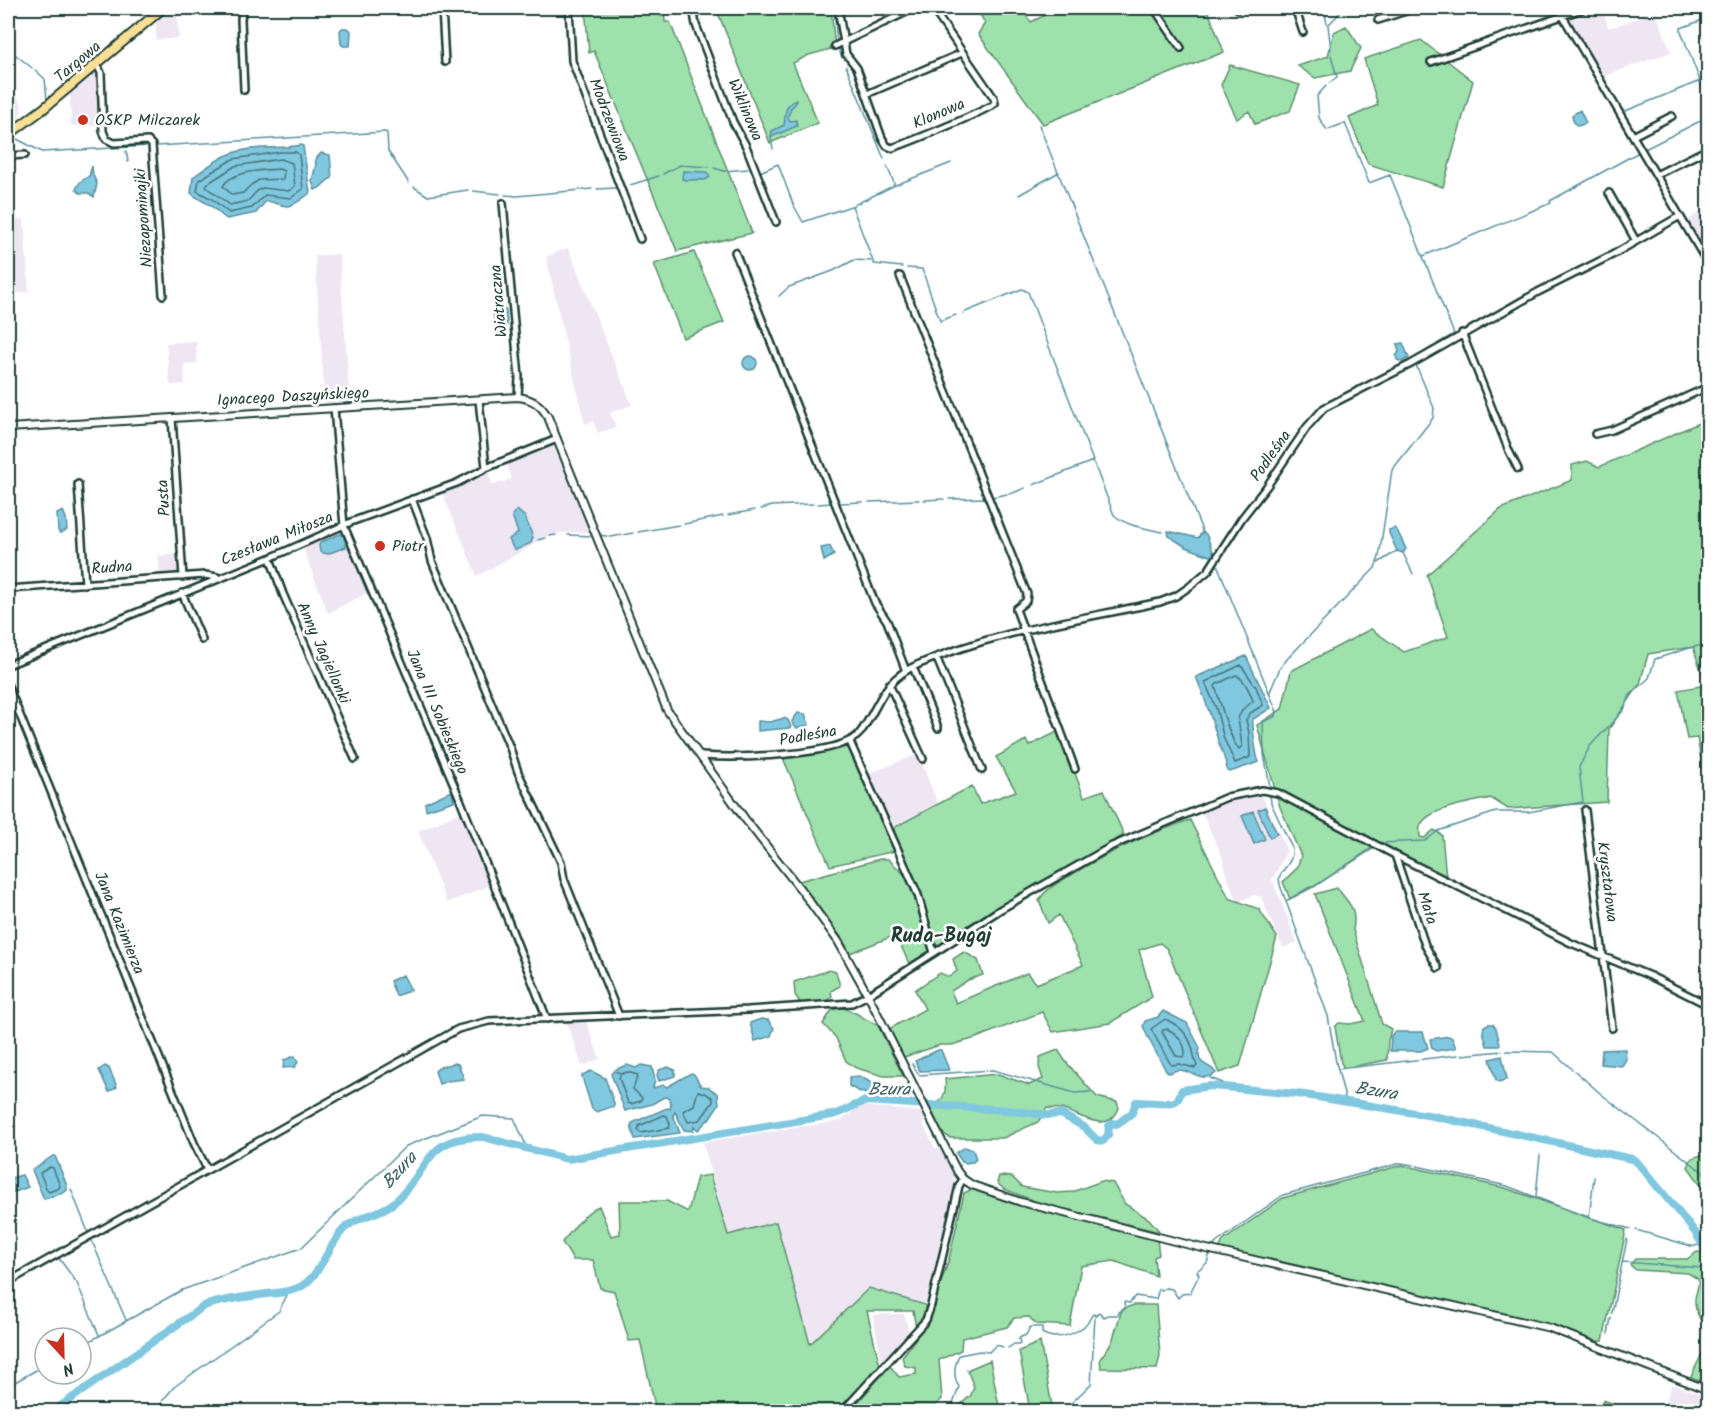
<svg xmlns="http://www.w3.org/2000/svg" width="1716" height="1419" viewBox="0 0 1716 1419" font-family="Kalam,sans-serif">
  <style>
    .built { fill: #efe6f4 }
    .green { fill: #9ee1ac; stroke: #5e8f70; stroke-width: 1.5 }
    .water { fill: #80c7e0; stroke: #59909b; stroke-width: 1.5 }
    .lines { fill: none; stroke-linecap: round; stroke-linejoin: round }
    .shore { stroke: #467479; stroke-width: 1.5 }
    .stream { stroke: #59909b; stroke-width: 1.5 }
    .river { stroke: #80c7e0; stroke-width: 8 }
    .minor-casing { stroke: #1f3d34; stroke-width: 10 }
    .tertiary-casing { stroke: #1f3d34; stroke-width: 10 }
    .primary-casing { stroke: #1f3d34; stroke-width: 12 }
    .minor { stroke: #fff; stroke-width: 5 }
    .tertiary { stroke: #fff; stroke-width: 6 }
    .primary { stroke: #fadf96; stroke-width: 8 }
    .poi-dot { fill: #c8321e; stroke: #fff; stroke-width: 2 }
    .labels { text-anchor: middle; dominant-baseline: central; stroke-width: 5; stroke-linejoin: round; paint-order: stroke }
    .street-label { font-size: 16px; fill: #1f3d34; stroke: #fff }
    .poi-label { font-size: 16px; fill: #1f3d34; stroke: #fff; text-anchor: start }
    .water-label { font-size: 18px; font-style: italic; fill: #37605f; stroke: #fff }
    .quarter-label { font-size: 20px; font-weight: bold; fill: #1f3d34; stroke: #fff }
  </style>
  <rect width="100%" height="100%" fill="#fff"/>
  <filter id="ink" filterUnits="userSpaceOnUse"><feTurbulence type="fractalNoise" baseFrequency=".0167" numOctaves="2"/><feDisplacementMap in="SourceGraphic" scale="12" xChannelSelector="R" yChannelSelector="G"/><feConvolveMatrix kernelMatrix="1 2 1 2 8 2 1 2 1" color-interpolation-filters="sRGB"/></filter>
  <g filter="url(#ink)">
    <!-- built -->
    <path class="built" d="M172,8H180L181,15L177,16L179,38L156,40V20Z
      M1590,8H1601L1609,28L1656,12L1671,52L1604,76L1582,38L1581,40L1567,18L1568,16Z
      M93,73L96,75L98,125L71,126L70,93Z
      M8,95L18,97L22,106L19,119L8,127Z
      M8,165L11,220L24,219L29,292L15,293L13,251H8Z
      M1708,208V246L1703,249L1686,221Z
      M568,248L632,405L610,413L616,427L598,433L593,421L586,424L584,421L546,257Z
      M339,254L350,402L325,403L315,256Z
      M196,341L197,363L184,364L185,384L170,385L166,343Z
      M553,443L590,532L558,533L537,540L533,545L477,576L441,490L456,487L457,484L481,473H489L492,485H495L512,479L506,462Z
      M339,531H344L369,592L328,613L302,546Z
      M177,554L179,572L160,573L158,556Z
      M918,754L938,804L891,827L886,821L868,774Z
      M1261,796L1264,800L1287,851L1272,879L1297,942L1283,948L1261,897L1254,895L1238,902L1227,877L1223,859L1202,812L1218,805L1221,806L1230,800Z
      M462,812L491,885L447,903L418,831Z
      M586,1021L600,1059L582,1066L566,1021Z
      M864,1106L922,1112L925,1119L923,1124L935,1148L941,1150L954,1177L955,1182L925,1305L869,1288L810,1344L776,1222L728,1235L703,1142L841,1121L858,1107Z
      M904,1314L910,1335L899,1343V1346L887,1359H881L873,1315Z
      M1672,1384L1708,1397V1411H1679L1664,1406Z"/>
    <!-- green -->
    <path class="green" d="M585,8H664L665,22H670L752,233L677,251L594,51L589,53Z
      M716,8H772L774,12L784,8H831L835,48L809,55L793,63L818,123L770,143Z
      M976,8H1020L1031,22L1057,9L1056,8H1207L1224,52L1043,124L978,34L985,23Z
      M1346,26L1361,48L1350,71L1315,78L1298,66L1328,56L1334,32Z
      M1421,40L1473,81L1443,187L1368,164L1349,118L1378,105L1364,59Z
      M1230,65L1300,85L1290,111L1255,124L1249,111L1237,119L1221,85Z
      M694,252L724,322L683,338L654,264Z
      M1708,419V797L1697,738L1687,739L1678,690L1706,685L1693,647L1648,654L1640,684L1609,729L1607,802L1508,809L1491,798C1474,802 1425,808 1420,827C1419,830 1420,833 1420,837L1424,838L1434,830L1442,835L1446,877L1380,844L1315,886L1290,899L1283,882L1297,868L1301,856L1280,807L1257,725L1282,709L1291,671L1371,629L1404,652L1448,637L1427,575L1501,509L1572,480V465L1587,461L1599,467Z
      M1059,731L1084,797L1104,790L1124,835L966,928L935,949L920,894L894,833L895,827L972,786L980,804L1016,791L996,757L1026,740L1029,746Z
      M842,747L849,748L854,753L895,851L830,866L783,758Z
      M1190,820L1229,898L1259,909L1277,937L1240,1066L1219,1073L1167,949L1160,943L1139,950L1152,997L1110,1023L1053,1032L1042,1012L976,1038L952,1045H940L904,1057L889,1029L925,1009L915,990L940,973L949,977L957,971L953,959L964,952L978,960L983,975L968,980L951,991L956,1003L1027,973L1036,984L1083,965L1059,915L1048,923L1039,900C1048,886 1062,881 1076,872C1111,851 1150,833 1190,820Z
      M880,859H888L907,877L911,884L930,953L910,966L896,935L850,953L843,940L799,881Z
      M1337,888C1350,904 1357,909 1353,930L1382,1024L1391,1029L1388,1041L1387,1060L1344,1068L1341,1063L1335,1027L1339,1023L1350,1024L1365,1021L1315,894Z
      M829,970L836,972L840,986L831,991L832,997L825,1002L801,1004L795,995L794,982Z
      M842,1008C858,1011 863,1020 877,1024L903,1076H884L856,1068L846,1061L836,1038L823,1024L832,1010Z
      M1058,1050L1066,1062L1097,1097L1117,1102L1119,1108C1108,1136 1080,1114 1061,1109C1057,1108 1052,1109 1047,1108L1038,1122L1003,1138H950L942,1133L931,1109C943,1100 947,1094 945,1079L998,1074L1029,1085L1043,1079L1039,1067L1040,1057Z
      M1708,1153V1190L1703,1188L1688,1167L1692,1158Z
      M1402,1165L1505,1188L1626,1230L1603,1341H1596L1545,1323L1219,1249L1223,1241L1283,1198Z
      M710,1175L728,1235L776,1222L810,1344L869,1288L925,1305V1313L916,1328L913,1311H867L880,1366L837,1411H651L655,1406L640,1340L629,1341L614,1291L600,1288L593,1260H573L562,1242C573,1230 584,1212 599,1206L611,1236L620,1234L619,1201H667L688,1212L697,1177Z
      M999,1176L1012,1177L1022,1187L1057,1193L1072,1192L1102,1181L1113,1183L1125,1204L1149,1219L1160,1232L1040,1203L1004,1189L997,1183Z
      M972,1189L1040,1211L1157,1240L1159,1255L1154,1257L1156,1276L1114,1261L1081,1266L1070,1326L1036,1324L1029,1317L1014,1318L1007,1327L962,1338L961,1350L939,1360L942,1399L932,1409L924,1412H849L890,1366L899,1377L916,1374V1368L905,1366L902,1357L928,1322L949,1259L964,1193Z
      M1697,1252L1708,1253V1325L1703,1324C1699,1318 1694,1307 1695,1300C1695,1292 1700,1287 1698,1279L1688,1273L1636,1270L1630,1265L1635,1259H1687Z
      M1134,1305H1156L1160,1356L1157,1369L1101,1368L1100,1359L1112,1342L1122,1309Z
      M1708,1341V1384L1691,1377C1696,1364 1703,1354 1708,1341Z
      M1040,1342L1053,1411H1030L1019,1351Z
      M990,1360L1000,1411H959L957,1408L971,1395L974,1387L967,1370Z
      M1603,1400L1633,1411H1599Z"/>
    <!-- water -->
    <path class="water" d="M342,28H348L351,31L350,46H343L341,44L340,31Z
      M796,100V103L791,108L788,117L790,121L796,120L797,126L771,137L772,131L784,125C786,114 783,105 796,100Z
      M1580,110L1586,123L1578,126L1574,123L1572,115Z
      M301,145L303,146L310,193C304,197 295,206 287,206C280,205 273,202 266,201L256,213L227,219C220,215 215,208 208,204C202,200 196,198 191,193L193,177C205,169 216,159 230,154C253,145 278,150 301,145Z
      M321,153L330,155L332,178C324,181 323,188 315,190L312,181L316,164L315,160Z
      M92,166L93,175L97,184L94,197L88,193H80L76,189L80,182L89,176Z
      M683,171L707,172L710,177L705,180H685L682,179Z
      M495,310H506L507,325H502L500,320L498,321V324H495L493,313Z
      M1403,343L1409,358L1402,362L1397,360L1396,356L1399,352L1397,344Z
      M743 363a7 7 0 1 1 14 0a7 7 0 1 1-14 0Z
      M517,510L525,517L533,537L531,543L516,550L513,548L509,539L518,533L512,515Z
      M63,511L66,518L67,530L60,533L58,531L57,514Z
      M1394,528L1397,530L1406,549L1403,553L1397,551L1389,533V530Z
      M1168,531L1198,538L1202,532L1206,534L1214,554L1210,556L1186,547L1169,536Z
      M340,534L344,536L346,547L327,554L320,552L319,545L321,542Z
      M830,546L834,555L824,561L821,548Z
      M1246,656L1271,708L1253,719C1252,724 1256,757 1259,762L1230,772L1227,770C1226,758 1220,749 1217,737C1211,717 1205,697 1196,677Z
      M798,713L805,714L809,725L797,728L793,725L792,721Z
      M784,718L788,720L791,727L789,728L758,731V721L770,722Z
      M449,792H452L454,801L426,810L425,803Z
      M1265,807L1277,834L1270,838L1258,810Z
      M1253,811L1265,839L1254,844L1242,816Z
      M403,975L411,990L396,996L390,981Z
      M1163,1011L1187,1023L1200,1048C1195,1067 1210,1063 1216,1073C1202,1084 1193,1070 1178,1070C1177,1070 1169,1073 1168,1073C1163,1067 1146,1034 1143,1026L1145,1021L1158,1017Z
      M761,1019L768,1020L774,1028L771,1036L755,1041L750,1023Z
      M1488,1024H1493L1496,1028L1500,1044L1498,1046H1487L1483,1031L1484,1026Z
      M1394,1032H1423L1428,1048L1421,1051H1390L1391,1036Z
      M1449,1036L1452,1038L1456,1048L1436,1051L1432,1048L1430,1039Z
      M1625,1049L1626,1059L1622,1066L1601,1064L1602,1050Z
      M938,1050H941L949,1070L920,1071L915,1061Z
      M295,1056L298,1062L295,1067L283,1068L284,1060Z
      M1502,1056L1507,1079L1499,1082L1496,1080L1490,1059Z
      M454,1063L458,1064L464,1079L447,1081L439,1084L435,1071L440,1067Z
      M627,1065L636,1068L641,1065L652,1067L655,1080L653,1088L664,1085L667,1087L691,1073L694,1074L701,1086L708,1087L718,1094L719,1104L709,1119L698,1130L694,1126L693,1131L684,1130L675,1112L673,1115L680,1133L635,1139L631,1126L632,1123L667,1108L670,1109L671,1104L669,1098L664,1097L652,1104L625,1111L611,1074L614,1071L619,1073L616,1069Z
      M105,1066L109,1068L117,1087L109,1092L99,1070Z
      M668,1067L675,1070V1076L659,1081L657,1075L659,1070Z
      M591,1071L605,1078L614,1103V1106L597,1112L592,1109L582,1077V1075Z
      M859,1076L888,1092L885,1096C872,1097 860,1093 849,1086V1077Z
      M965,1147L973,1150L976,1159L973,1162L965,1163L962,1162L956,1153Z
      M53,1156H55L67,1186V1190L63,1193L44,1199L32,1170Z
      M22,1175L28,1187L15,1192H10L8,1185V1179Z"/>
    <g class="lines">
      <!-- shore -->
      <path class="shore" d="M280,152H296L299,155L303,189L291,198L265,195L252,208L229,213L212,199L197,191L199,180L233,159Z
        M280,159L292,163L295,186L289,191L263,188L257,191L248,201L230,205L206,187L207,184L235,166Z
        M279,169L284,171L283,179L259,180L251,185L243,193L232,195L223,186C231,171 263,170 279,169Z
        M1241,665L1256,687L1263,705L1249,714L1246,720L1249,733L1250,757L1235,763L1224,739L1216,708L1205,682Z
        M1236,675C1244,679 1250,692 1253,701L1243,709L1238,718L1242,746L1239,749C1230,742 1220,700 1215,686L1217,684Z
        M1165,1019C1178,1025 1187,1032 1192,1047C1194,1053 1194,1059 1197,1066L1195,1068L1179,1064L1171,1065L1151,1029Z
        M1167,1029C1177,1033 1188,1046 1184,1057L1176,1056L1162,1032L1163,1030Z
        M627,1072L638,1075L633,1089L642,1098L641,1101L631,1104L628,1103L619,1078L621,1074Z
        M698,1091L705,1093L713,1098V1102L700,1120L688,1122L683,1111L694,1105Z
        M664,1115L667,1116L670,1124L669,1128L641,1133L638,1131L639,1126Z
        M50,1167L53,1168L60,1186L59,1188L49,1192L47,1190L40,1173Z"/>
      <!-- stream -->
      <path class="stream" d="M834,8L837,42
        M1324,8L1327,24
        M838,47L842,58
        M8,48L13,53
        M1331,50L1328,25L1345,8
        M16,55L32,68
        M846,66L884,159
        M1700,81L1681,31V28L1708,18
        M1329,83L1337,77L1331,55
        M1326,86L1317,96L1319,118L1327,130L1345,123L1369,183L1390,175L1454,334L1437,344
        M1623,112L1700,81L1708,102
        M17,123L47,100L45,79L35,70
        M1039,125L1203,533
        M14,136L15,138L42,152L149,146
        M771,137L773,149
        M156,146L385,132L387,133L388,151L409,183
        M1645,149L1708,117
        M126,151L128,162
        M887,166L894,183L893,186L852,206L874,264L902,267
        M714,168L724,171L748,169
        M760,172L778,164L793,204L803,222L851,206
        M663,174L680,165L709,167
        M630,185L659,176
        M893,186L951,163
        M414,187L428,196L468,190
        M597,189L615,188
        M473,191L500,194
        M505,195L517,196L592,189
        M1019,195L1059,172
        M1423,256L1551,203L1550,201L1639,152
        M907,268L922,269L940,321L956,315
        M779,296L789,287L833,271L854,260L871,261
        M963,313L1022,289L1028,292L1093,461
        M1414,359L1432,347
        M1033,485L1093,461L1114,515C1128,527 1145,528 1163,532
        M992,497L1013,493L1025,488
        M949,499L987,498
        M924,500L944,499
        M869,502L919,500
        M839,503L863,502
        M818,504L832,503
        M761,509L772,506L813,504
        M728,515L755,510
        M684,524L723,516
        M638,532L679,525
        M568,535L593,536
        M600,535L611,537L633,533
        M550,536L556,535
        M538,540L545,538
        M1403,553L1413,574
        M1378,563L1397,551
        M1217,564L1277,712L1276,716L1263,722L1264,754L1270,787
        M1269,694L1280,668L1288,658L1375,568L1379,557L1392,470L1433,418L1434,408L1416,365
        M1270,794L1271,803L1292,848C1294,862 1284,866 1279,878L1280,885L1328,1016L1336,1062L1346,1102
        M1379,843L1425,841L1438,831L1496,812H1528L1583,802L1579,767L1590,746L1624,710L1630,695L1649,678L1655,659L1693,647L1708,644
        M1286,901L1310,887H1314L1373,847
        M1506,1051L1553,1052L1572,1069
        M1462,1055L1502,1051
        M912,1064L919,1075L993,1070L1075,1093L1090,1092
        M1338,1069L1458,1055
        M1575,1071L1601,1094L1708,1176
        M1210,1078L1223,1083L1224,1087
        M1417,1166L1507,1186L1589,1218L1631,1229
        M71,1189L88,1232
        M1536,1196L1540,1155
        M1589,1218L1594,1177
        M1636,1230L1691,1246L1702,1245
        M91,1239L126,1320
        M1213,1247L1216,1243L1283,1195L1401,1163L1413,1165
        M58,1257L77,1283L99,1335
        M1623,1262L1702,1268L1708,1281
        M1612,1313L1627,1239
        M1608,1334L1611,1318
        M81,1346L182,1290L301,1248L406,1146L483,1116L514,1118L525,1143
        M1008,1348L1014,1344H1020L1019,1338L1026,1335L1030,1327H1042V1333C1058,1343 1085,1332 1092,1315L1094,1314L1095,1316L1099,1312L1104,1317L1108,1315H1118L1119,1312L1125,1309L1124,1302L1130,1303L1135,1296L1156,1299L1158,1292V1289L1162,1290L1165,1288L1172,1289L1178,1298L1182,1294L1190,1293L1199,1275L1197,1271L1207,1263L1210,1253
        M8,1386L45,1365
        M952,1407L959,1387C953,1378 954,1365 959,1355L980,1351L989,1352L996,1345L1003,1347
        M158,1412L163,1400L174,1387L279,1311L289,1291
        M1062,1412L1091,1384L1095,1317"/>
      <!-- river -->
      <path class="river" d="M52,1412L204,1306C224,1299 245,1297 267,1294C278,1293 292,1292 302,1286C319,1276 329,1246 342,1231C356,1215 382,1215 397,1200C431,1168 425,1136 483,1137L567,1159L832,1115C845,1112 854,1104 867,1101L1006,1110L1047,1115L1061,1114L1084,1127L1097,1140L1103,1141L1108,1135L1109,1126L1112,1123L1117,1124L1132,1113L1136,1102C1144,1101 1173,1107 1178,1099C1180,1096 1180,1093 1182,1090L1210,1086L1224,1087L1305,1095L1433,1116L1632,1159L1637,1162L1695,1232L1708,1254"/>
      <defs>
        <path id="minor" d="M243,8L241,19L244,90
          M442,8L445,62
          M569,8L572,61L640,239
          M693,8L696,25L733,122L746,146L776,222
          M838,8L846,54L857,68L882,138L887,146L892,148C905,144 989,110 995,103L994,98L932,8
          M1154,8L1181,48
          M1238,8V9
          M1295,8L1303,32
          M1558,8L1708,264
          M1378,20L1415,8
          M835,46L915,8
          M1431,62L1585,8
          M97,64L101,73L103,131L106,139L114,143L148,141L152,145L163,295
          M867,94L962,53
          M1633,136L1672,116
          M8,156L25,155
          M1656,175L1708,149
          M1609,193L1636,241
          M503,203L519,377L518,397
          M735,252L875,603L887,621L906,671
          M900,276L1027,594L1026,601L1016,609L1017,612L1075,769
          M1462,333L1509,451L1518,469
          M479,400L486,468
          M334,408L344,526L460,799L547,1019
          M172,418L183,577
          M1595,434L1612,430L1708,387
          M78,484L85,584
          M412,499L427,538L432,561L510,748L518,772L561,862L564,879L619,1016
          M270,558L283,594L355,759
          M8,589L205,575L217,577
          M182,593L202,640
          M935,658L938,661L982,770
          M8,665L270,558L351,522L457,483L486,468L557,439
          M913,667L938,728
          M889,684L923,759
          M8,686L194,1143L207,1169
          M850,742L918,895L934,953
          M701,756C732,758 841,757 860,733C881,704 881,681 917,665C994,631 1078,620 1160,602L1176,596L1189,587L1208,571L1242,518L1267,486L1307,427L1324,408L1411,364L1538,292L1614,254L1680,216
          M1585,810L1612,1028
          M1395,855L1425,945L1438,968
          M8,1282L458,1029L489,1021L748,1010L852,1003L868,995L934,953L1001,909L1112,846L1227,797L1262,790L1278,793L1395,855L1571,943L1650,976L1708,1005
          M842,1412L926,1320L931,1305L959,1186L963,1179"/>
        <path id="tertiary" d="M8,428L518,397C533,399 541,405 548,417L667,710L745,819L804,894L838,941L868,995L957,1171L963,1179L972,1185L1021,1202L1198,1247L1550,1328L1708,1390"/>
        <path id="primary" d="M8,135L43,109L163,8"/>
      </defs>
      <!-- minor casing -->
      <use href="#minor" class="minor-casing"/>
      <!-- tertiary casing -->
      <use href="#tertiary" class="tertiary-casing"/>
      <!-- primary casing -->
      <use href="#primary" class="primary-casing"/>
      <!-- minor -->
      <use href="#minor" class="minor"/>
      <!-- tertiary -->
      <use href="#tertiary" class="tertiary"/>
      <!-- primary -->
      <use href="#primary" class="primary"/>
    </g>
  </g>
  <!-- markers -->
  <g class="poi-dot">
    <circle cx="83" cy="120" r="6"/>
    <circle cx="380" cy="546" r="6"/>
  </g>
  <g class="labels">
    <!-- street labels -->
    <g class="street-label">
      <text transform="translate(78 62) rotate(-40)">Targowa</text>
      <text transform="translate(745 110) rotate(67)">Wiklinowa</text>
      <text transform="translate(939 114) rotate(-23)">Klonowa</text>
      <text transform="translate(609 120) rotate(69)">Modrzewiowa</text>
      <text transform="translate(144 218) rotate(-94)">Niezapominajki</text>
      <text transform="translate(499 301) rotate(-95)">Wiatraczna</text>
      <text transform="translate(293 397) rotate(-3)">Ignacego Daszyńskiego</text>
      <text transform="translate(1271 456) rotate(-55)">Podleśna</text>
      <text transform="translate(164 498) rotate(-94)">Pusta</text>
      <text transform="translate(277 539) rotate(-22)">Czesława Miłosza</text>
      <text transform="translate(112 568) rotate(-4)">Rudna</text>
      <text transform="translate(323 653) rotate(66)">Anny Jagiellonki</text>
      <text transform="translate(437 712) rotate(67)">Jana III Sobieskiego</text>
      <text transform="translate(808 736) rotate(-10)">Podleśna</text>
      <text transform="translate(1607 882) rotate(83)">Kryształowa</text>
      <text transform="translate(1427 908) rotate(72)">Mała</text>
      <text transform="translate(119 923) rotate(68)">Jana Kazimierza</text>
    </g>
    <!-- poi labels -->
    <g class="poi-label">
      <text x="95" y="120">OSKP Milczarek</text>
      <text x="392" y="546">Piotr</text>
    </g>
    <!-- water labels -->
    <g class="water-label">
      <text x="889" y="1090">Bzura</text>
      <text transform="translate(1376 1092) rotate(9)">Bzura</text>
      <text transform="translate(400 1171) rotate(-48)">Bzura</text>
    </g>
    <!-- quarter labels -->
    <g class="quarter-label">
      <text x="941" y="937">Ruda-Bugaj</text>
    </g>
  </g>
  <!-- margin -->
  <rect width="1716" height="1419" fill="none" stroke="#fff" stroke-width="30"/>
  <rect x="15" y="15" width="1686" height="1389" fill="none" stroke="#1f3d34" stroke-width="2" filter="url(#ink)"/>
  <!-- north arrow -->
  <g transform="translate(63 1356) rotate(158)"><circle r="28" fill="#ffffff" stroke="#a5b1ae" stroke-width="1.5"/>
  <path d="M0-4.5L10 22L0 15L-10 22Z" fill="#c8321e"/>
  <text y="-9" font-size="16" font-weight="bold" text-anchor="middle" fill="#1f3d34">N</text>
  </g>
</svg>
